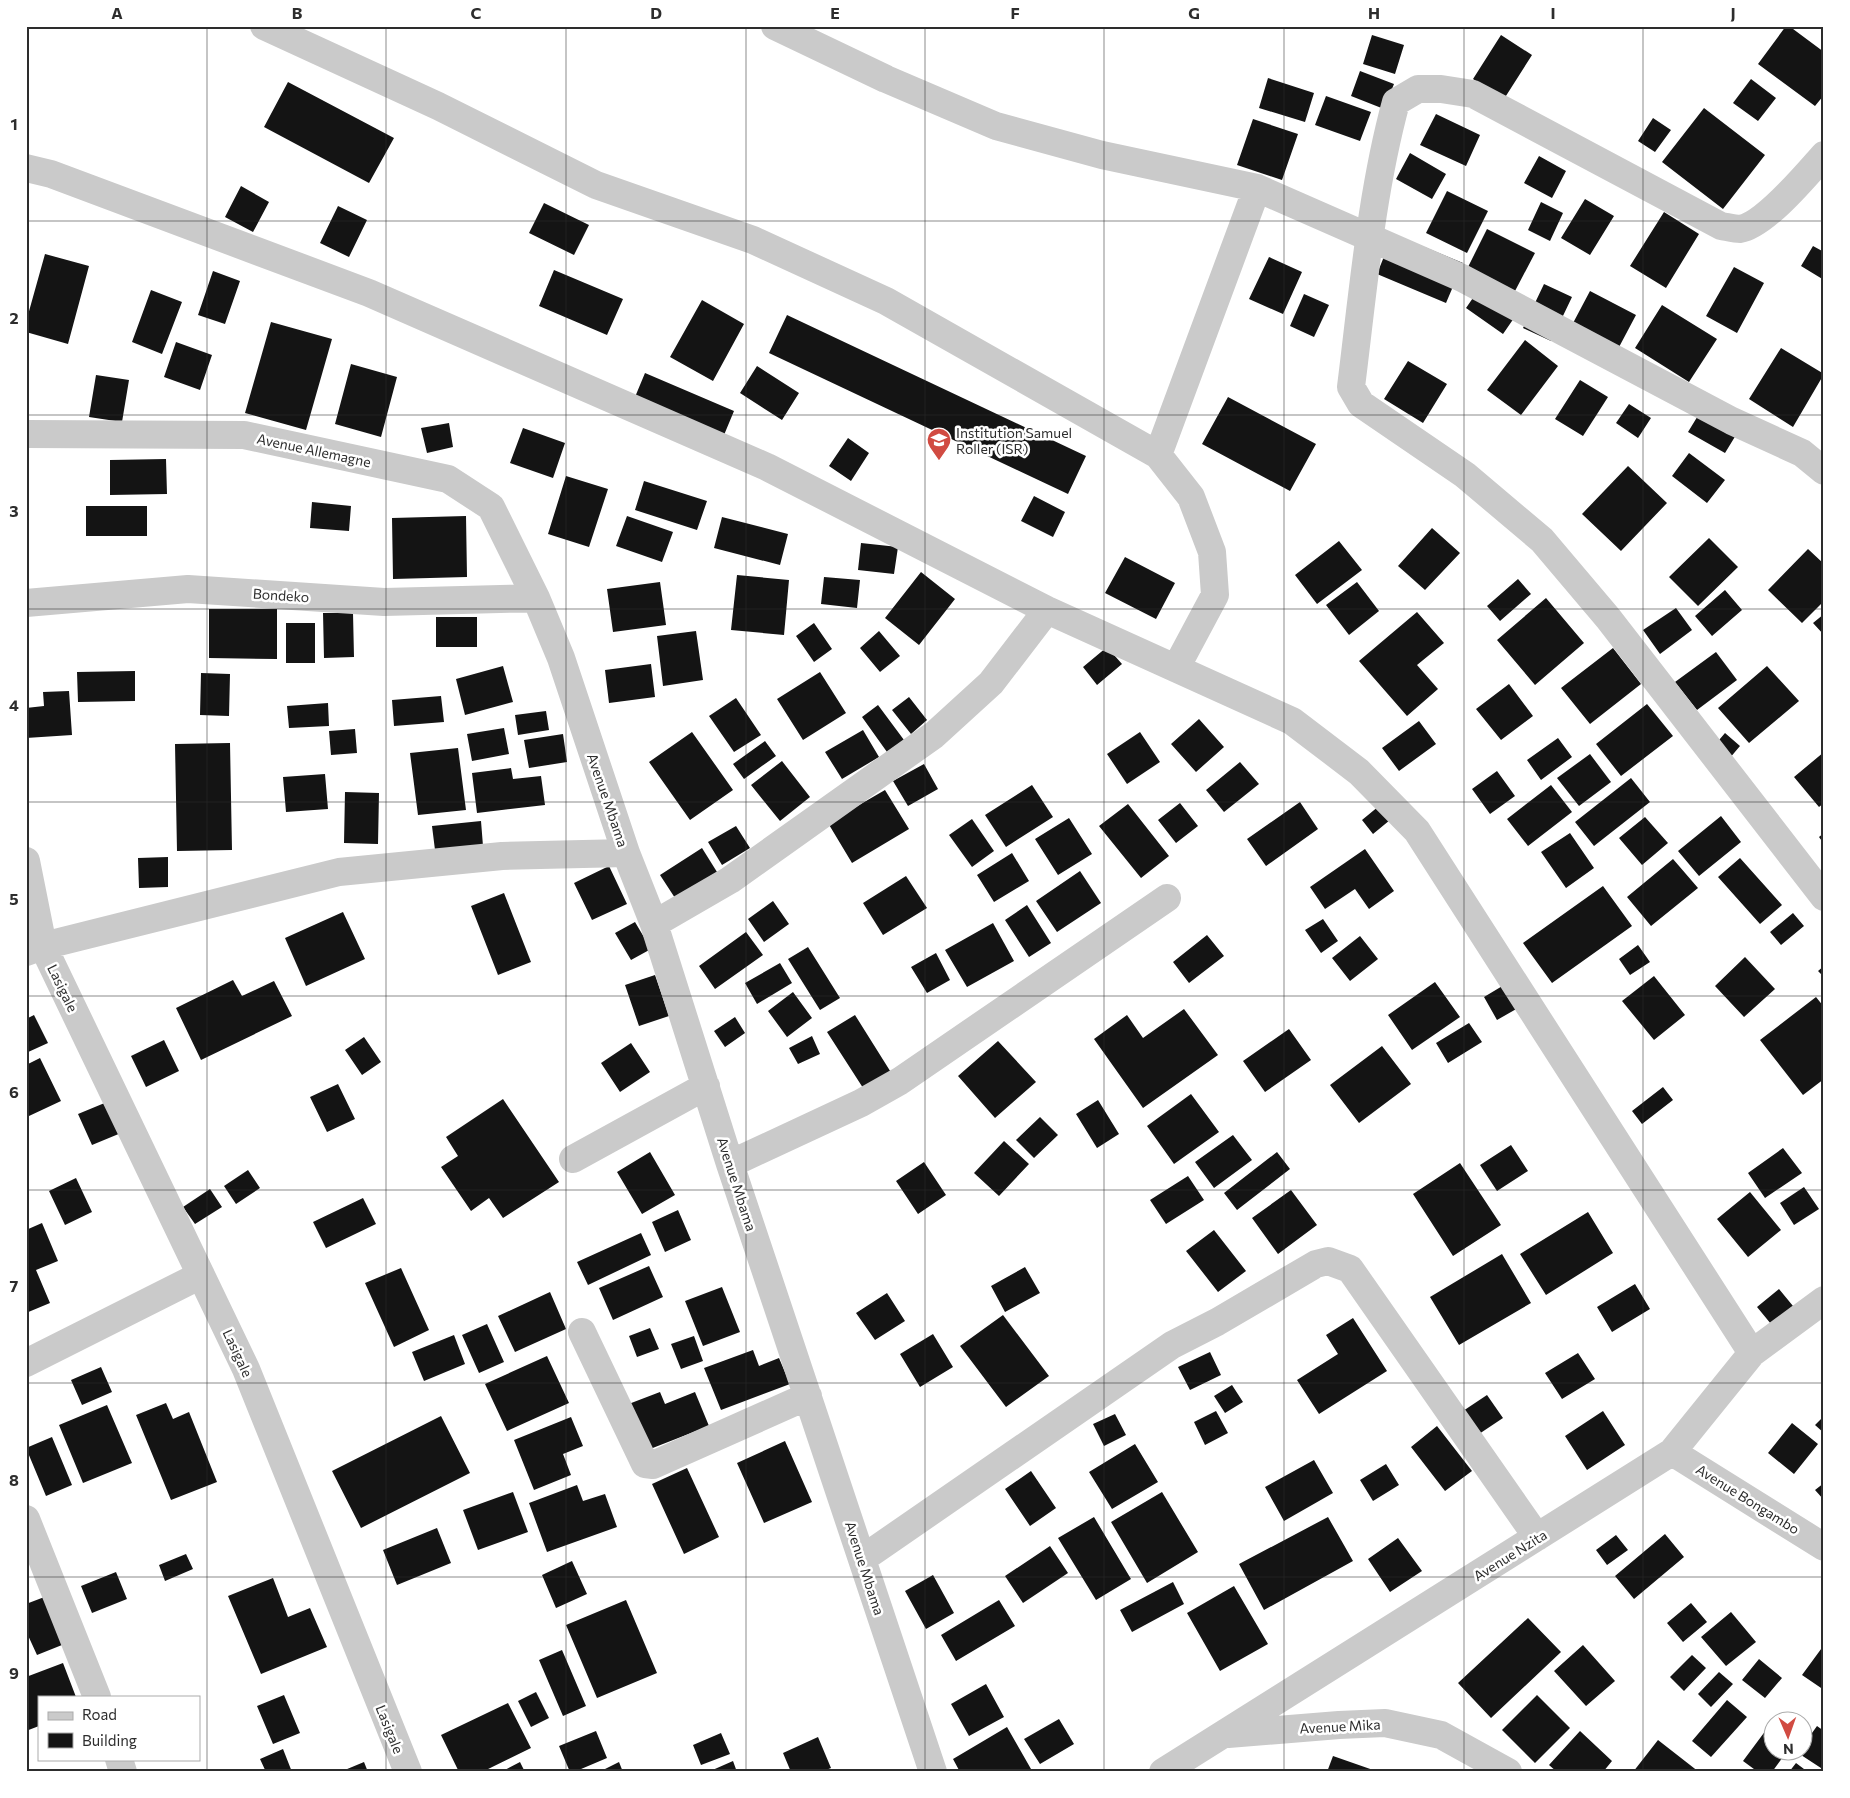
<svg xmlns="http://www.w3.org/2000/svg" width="1850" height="1798" viewBox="0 0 1850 1798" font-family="Commissioner,sans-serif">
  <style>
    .building { fill: #141414 }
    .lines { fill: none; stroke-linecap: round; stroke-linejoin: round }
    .minor { stroke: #cacaca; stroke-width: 28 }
    .grid { fill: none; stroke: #2d2d2d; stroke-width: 1; stroke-opacity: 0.55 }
    .labels { text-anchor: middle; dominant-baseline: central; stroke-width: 5; stroke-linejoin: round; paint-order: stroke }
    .poi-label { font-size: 14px; fill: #2d2d2d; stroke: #fff; text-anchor: start }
    .street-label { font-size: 14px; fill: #2d2d2d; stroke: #fff }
    .neatline { fill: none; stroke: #2d2d2d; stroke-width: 2 }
    .grid-label { font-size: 16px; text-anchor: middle; font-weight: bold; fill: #2d2d2d }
  </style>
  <rect width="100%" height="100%" fill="#fff"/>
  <!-- building -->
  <path class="building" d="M1786,26H1789L1824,52V95L1815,106L1758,64Z
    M1372,35L1404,45L1395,74L1363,64Z
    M1501,35L1532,55L1504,99L1473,79Z
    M1360,71L1394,84L1384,109L1351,96Z
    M1268,78L1314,93L1305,122L1259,108Z
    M1751,79L1776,98L1758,121L1733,103Z
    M288,82L394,138L369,183L264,127Z
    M1326,96L1371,112L1360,141L1315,125Z
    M1704,108L1765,155L1723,209L1662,162Z
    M1436,114L1480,135L1466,166L1420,145Z
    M1653,118L1671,130L1655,152L1638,141Z
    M1253,119L1298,134L1282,180L1237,165Z
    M1410,153L1446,174L1432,199L1396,179Z
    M1539,156L1566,171L1552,198L1524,183Z
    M241,186L269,202L253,232L225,217Z
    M1447,191L1488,211L1467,253L1426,233Z
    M1585,199L1614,216L1590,255L1561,238Z
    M1541,202L1563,213L1550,241L1528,230Z
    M544,203L589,225L574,255L529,233Z
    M338,206L367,220L349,257L320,243Z
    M1664,212L1699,234L1666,288L1630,266Z
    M1487,229L1535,253L1515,291L1468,267Z
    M1393,234L1463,263L1446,303L1377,274Z
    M1813,246L1824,252V280L1801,266Z
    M45,254L89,266L68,344L26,332V322Z
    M1269,257L1302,272L1283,314L1249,299Z
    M1734,267L1764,283L1737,333L1706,316Z
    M554,270L623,299L607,335L539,306Z
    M213,271L240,281L225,324L198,315Z
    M1486,279L1523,305L1503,334L1466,308Z
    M1544,284L1572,297L1551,341L1523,328Z
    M151,290L182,302L162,354L132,342Z
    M1590,291L1636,315L1618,349L1572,325Z
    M1304,294L1329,305L1314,337L1290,326Z
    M702,300L744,324L713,381L670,357Z
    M1662,305L1717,339L1689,382L1635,348Z
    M787,315L1086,456L1068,494L769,353Z
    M271,322L332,339L306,430L245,413Z
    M1525,340L1558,366L1521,415L1487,390Z
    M176,342L212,355L200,390L164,377Z
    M1781,348L1824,374L1793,427L1749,399Z
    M1408,361L1447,384L1423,423L1384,399Z
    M351,364L397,377L381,437L335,424Z
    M757,366L799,393L782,420L740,393Z
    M645,373L734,411L724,435L635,397Z
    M96,375L129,380L122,422L89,417Z
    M1580,380L1608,397L1583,436L1555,419Z
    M1228,397L1316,444L1290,491L1202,444Z
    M1629,404L1651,418L1638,438L1616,423Z
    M1699,414L1736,435L1725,453L1688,432Z
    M449,423L453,447L427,453L421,428Z
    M523,428L565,443L553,478L510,463Z
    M848,438L869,453L851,481L829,466Z
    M1689,453L1725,480L1707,503L1672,476Z
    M166,459L167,494L110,495V460Z
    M1628,466L1667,503L1621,551L1582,514Z
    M566,476L608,489L589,547L548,534Z
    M644,481L707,501L697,530L635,510Z
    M1034,496L1065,512L1053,537L1021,521Z
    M312,502L351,506L349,531L310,528Z
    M86,506H147V536H86Z
    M466,516L467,577L393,579L392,518Z
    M627,516L673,532L662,562L616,546Z
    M722,517L788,534L780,565L714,548Z
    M1432,528L1460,553L1425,590L1398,566Z
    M1709,538L1738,567L1698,606L1669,577Z
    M1339,541L1362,570L1317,604L1295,575Z
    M861,543L898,547L894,574L858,570Z
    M1808,549L1824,564V601L1802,623L1768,590Z
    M1125,557L1175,583L1156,619L1105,593Z
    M921,572L955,599L919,645L885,618Z
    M737,575L789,580L784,635L731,630Z
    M824,577L860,580L857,608L821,604Z
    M1518,579L1531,594L1500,621L1487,606Z
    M660,582L666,625L613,632L607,589Z
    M1357,582L1379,611L1349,635L1326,605Z
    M1725,590L1742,610L1712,636L1695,616Z
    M1546,598L1584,643L1535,685L1497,640Z
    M1676,608L1692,630L1660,654L1643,630Z
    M209,609H277V659L209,658Z
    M1417,612L1444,643L1417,665L1438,689L1407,716L1359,661Z
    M323,613H353L354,657L324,658Z
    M1824,614V635L1813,623Z
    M436,617H477V647H436Z
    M286,623H315V663H286Z
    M814,623L832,649L814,662L796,636Z
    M696,631L703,680L663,686L657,636Z
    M879,631L900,656L880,672L860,648Z
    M1107,647L1122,664L1097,685L1083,667Z
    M1613,648L1641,684L1590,724L1561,688Z
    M1716,652L1737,680L1697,710L1675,682Z
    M651,664L655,697L609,703L605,670Z
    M503,666L513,702L465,715L456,679Z
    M1767,666L1799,701L1749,743L1718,708Z
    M135,671V701L78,702L77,672Z
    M820,672L846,713L803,740L777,699Z
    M201,673L230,674L229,716L200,715Z
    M1509,684L1533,716L1501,740L1476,709Z
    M69,691L72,735L26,738V708L44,706L43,692Z
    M441,696L444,722L394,726L392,700Z
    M909,697L927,720L911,734L892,710Z
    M736,698L761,735L734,752L709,716Z
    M328,703L329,726L289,728L287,706Z
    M1647,704L1673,736L1621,776L1596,744Z
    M878,705L904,740L887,752L862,717Z
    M546,711L549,730L518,735L515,715Z
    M1199,719L1224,747L1196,772L1171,744Z
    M1419,721L1436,744L1399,771L1382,748Z
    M504,728L509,754L472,761L467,734Z
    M355,729L357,753L331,755L329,731Z
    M863,730L879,757L842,779L825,752Z
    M692,732L733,790L690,820L649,762Z
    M1140,732L1160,762L1127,784L1107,754Z
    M1725,733L1740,746L1729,759L1714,746Z
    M563,734L567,762L529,768L524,740Z
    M1558,738L1572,757L1541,780L1527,760Z
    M765,741L776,756L744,779L733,764Z
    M230,743L232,850L177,851L175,744Z
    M458,748L466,810L418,815L410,753Z
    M1824,752V803L1819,807L1794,777Z
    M1590,754L1611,782L1579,806L1557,778Z
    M782,761L810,797L780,821L751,785Z
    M1240,762L1259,784L1224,812L1206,790Z
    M924,764L938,789L908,806L893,781Z
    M511,768L513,779L541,776L545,805L477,813L472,773Z
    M1497,771L1515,796L1490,814L1472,789Z
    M325,774L328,809L286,812L283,777Z
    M1631,778L1650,802L1594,846L1575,822Z
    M1032,785L1053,817L1006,847L985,815Z
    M1551,785L1572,812L1528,846L1507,819Z
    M885,790L909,829L852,863L828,823Z
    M345,792L379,793L378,844L344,843Z
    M1300,802L1318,829L1266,866L1247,839Z
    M1180,803L1198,826L1176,843L1158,820Z
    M1128,804L1169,856L1141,878L1099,826Z
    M1379,806L1390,820L1373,834L1362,820Z
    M1721,816L1741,842L1699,876L1678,851Z
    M1645,817L1668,843L1642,865L1619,838Z
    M1069,818L1092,854L1058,875L1035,839Z
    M972,819L994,851L972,867L949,835Z
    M481,821L483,846L435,850L432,826Z
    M736,826L750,848L722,865L708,842Z
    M1570,833L1594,868L1566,888L1541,852Z
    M1824,833V844L1819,837Z
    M702,848L717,872L675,898L660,875Z
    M1365,849L1394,891L1369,909L1355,889L1325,909L1310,887Z
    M1012,853L1029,881L994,902L977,875Z
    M168,857V887L139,888L138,858Z
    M1740,858L1782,905L1760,924L1718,877Z
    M1673,859L1698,888L1651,926L1627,897Z
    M609,866L627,904L592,920L574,883Z
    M1080,871L1101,903L1057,932L1036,901Z
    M906,876L927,908L883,935L863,903Z
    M1603,886L1632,926L1552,983L1523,943Z
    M504,893L531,962L498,975L471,906Z
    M773,901L789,924L764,942L748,919Z
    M1027,905L1051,943L1029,957L1005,920Z
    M343,912L365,959L306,986L285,938Z
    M1793,913L1804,926L1781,945L1770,932Z
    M1323,919L1338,941L1321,953L1305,930Z
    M635,922L651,949L631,960L615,933Z
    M993,923L1014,961L967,987L945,950Z
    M746,932L763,955L715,989L699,966Z
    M1207,935L1224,956L1189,983L1173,962Z
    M1360,936L1378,959L1350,981L1332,958Z
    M1638,945L1650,962L1630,975L1619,959Z
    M808,947L840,998L820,1010L788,959Z
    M936,953L950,980L927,993L911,967Z
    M1745,957L1775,989L1744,1017L1715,986Z
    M780,963L792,983L757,1004L745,983Z
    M1824,966V977L1818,971Z
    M655,975L669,1016L639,1026L625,985Z
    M1654,976L1685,1015L1654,1040L1622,1001Z
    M233,980L242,996L274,981L292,1016L201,1060L176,1008Z
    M1435,982L1460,1017L1412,1050L1388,1015Z
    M1504,985L1518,1008L1497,1020L1484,997Z
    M793,992L812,1018L787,1037L768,1011Z
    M1816,997L1824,1007V1079L1803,1095L1760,1040Z
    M1184,1009L1218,1055L1143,1108L1094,1039L1127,1015L1143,1038Z
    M34,1015L48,1043L26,1053V1019Z
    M855,1015L892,1074L865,1091L827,1032Z
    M735,1017L745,1033L725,1047L714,1031Z
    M1469,1023L1482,1042L1448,1063L1436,1043Z
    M1289,1029L1311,1060L1265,1092L1243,1061Z
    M812,1036L820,1054L798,1064L789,1048Z
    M364,1037L381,1062L362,1075L345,1050Z
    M164,1040L179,1071L146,1087L131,1056Z
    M998,1041L1036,1082L995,1118L958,1076Z
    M631,1043L650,1072L620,1092L601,1063Z
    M1382,1046L1411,1084L1359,1123L1330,1085Z
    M40,1058L61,1101L29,1116L26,1110V1065Z
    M338,1084L355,1119L327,1132L310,1097Z
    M1663,1087L1673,1100L1642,1124L1632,1111Z
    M1191,1094L1219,1132L1174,1164L1147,1126Z
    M503,1099L559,1182L503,1218L489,1198L471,1211L441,1167L458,1156L446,1137Z
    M1098,1100L1119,1134L1097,1148L1076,1114Z
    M107,1102L121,1133L92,1145L78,1114Z
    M1040,1117L1058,1135L1034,1158L1016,1140Z
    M1233,1135L1252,1160L1214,1188L1195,1162Z
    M1004,1141L1029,1164L999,1196L974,1173Z
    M1511,1145L1528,1171L1497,1191L1480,1165Z
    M1783,1148L1802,1173L1765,1198L1748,1173Z
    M650,1152L675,1195L642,1214L617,1172Z
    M1277,1152L1290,1169L1237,1210L1224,1193Z
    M924,1162L946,1195L918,1214L896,1181Z
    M1460,1163L1501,1225L1453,1256L1413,1194Z
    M248,1170L260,1188L236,1204L224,1186Z
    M1188,1176L1204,1200L1166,1224L1150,1200Z
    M76,1178L92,1212L65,1225L49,1191Z
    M1804,1187L1819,1209L1794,1225L1780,1203Z
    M210,1189L222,1207L195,1224L183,1207Z
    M1291,1190L1317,1225L1278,1254L1252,1218Z
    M1750,1192L1781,1230L1748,1257L1717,1219Z
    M363,1198L376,1224L326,1248L313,1222Z
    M678,1210L691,1240L665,1252L652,1222Z
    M1588,1212L1613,1253L1546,1295L1520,1254Z
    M42,1223L58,1261L36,1270L50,1303L26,1313V1230Z
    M1214,1230L1246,1271L1218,1292L1186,1251Z
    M641,1233L651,1255L588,1285L577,1262Z
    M1502,1254L1531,1303L1459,1345L1430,1297Z
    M649,1266L663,1297L613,1320L599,1288Z
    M1025,1267L1040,1293L1005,1312L991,1286Z
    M401,1268L429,1330L394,1347L365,1283Z
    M1635,1284L1650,1309L1612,1332L1597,1307Z
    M722,1287L740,1332L703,1346L685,1301Z
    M1779,1289L1793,1306L1771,1324L1757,1307Z
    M550,1292L566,1329L515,1352L498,1316Z
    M887,1293L905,1321L875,1340L856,1313Z
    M1003,1315L1049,1376L1006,1407L960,1346Z
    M1353,1318L1387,1371L1319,1414L1297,1380L1338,1354L1326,1335Z
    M487,1324L504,1362L479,1373L462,1335Z
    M650,1328L659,1349L637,1357L629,1336Z
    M933,1334L953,1367L920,1387L900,1354Z
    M454,1335L465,1364L424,1381L412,1352Z
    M694,1336L703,1361L681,1369L671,1344Z
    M753,1350L759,1366L779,1358L790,1384L721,1410L704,1368Z
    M1210,1352L1221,1375L1190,1390L1178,1367Z
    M1578,1353L1595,1379L1562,1399L1545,1373Z
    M547,1356L569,1403L507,1431L485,1384Z
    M101,1367L112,1392L82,1405L71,1380Z
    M1232,1385L1243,1402L1225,1413L1214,1396Z
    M660,1392L665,1404L695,1392L709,1426L645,1451L626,1405Z
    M1487,1395L1503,1418L1476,1436L1460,1413Z
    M166,1403L173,1419L189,1412L217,1482L171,1500L136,1415Z
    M107,1405L132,1463L83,1483L59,1425Z
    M1216,1411L1228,1433L1205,1445L1194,1422Z
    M1603,1411L1625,1445L1587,1470L1565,1436Z
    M1115,1414L1126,1435L1104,1446L1093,1424Z
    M441,1416L470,1473L361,1528L332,1471Z
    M1824,1416V1433L1815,1425Z
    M571,1417L583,1446L563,1454L571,1475L534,1490L514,1440Z
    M1792,1423L1818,1444L1794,1474L1768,1453Z
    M1437,1426L1472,1471L1445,1491L1411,1447Z
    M52,1437L72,1485L46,1496L26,1448Z
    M785,1441L812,1502L764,1523L737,1463Z
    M1135,1444L1158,1482L1112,1509L1089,1472Z
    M1314,1460L1333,1493L1284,1521L1265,1487Z
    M1386,1464L1399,1485L1373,1501L1360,1480Z
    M687,1468L719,1537L684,1554L652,1484Z
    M1031,1471L1056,1508L1030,1526L1005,1489Z
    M1824,1483V1500L1815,1490Z
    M577,1485L583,1501L605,1494L617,1527L547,1552L529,1503Z
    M513,1492L528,1532L478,1550L463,1510Z
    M1162,1492L1198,1552L1147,1583L1111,1522Z
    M1094,1517L1131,1579L1096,1600L1058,1538Z
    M1328,1517L1353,1561L1264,1610L1239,1564Z
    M437,1528L451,1563L397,1585L383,1550Z
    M1665,1534L1684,1557L1634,1599L1615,1576Z
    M1616,1535L1628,1550L1607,1565L1596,1550Z
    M1398,1538L1422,1571L1390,1592L1368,1559Z
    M1050,1546L1068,1573L1023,1603L1005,1576Z
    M186,1554L193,1569L165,1581L159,1565Z
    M572,1561L587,1594L556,1608L542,1575Z
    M116,1572L127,1599L92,1613L81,1586Z
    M933,1575L954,1613L926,1629L905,1591Z
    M273,1578L288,1617L310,1608L327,1647L261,1674L228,1596Z
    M1173,1582L1184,1604L1132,1632L1120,1610Z
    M1234,1586L1268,1644L1220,1671L1187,1613Z
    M47,1596L67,1643L37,1655L26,1631V1604Z
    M626,1600L657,1673L597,1698L566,1625Z
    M999,1600L1015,1626L956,1661L941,1635Z
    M1691,1603L1707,1622L1683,1642L1667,1623Z
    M1731,1612L1756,1642L1726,1666L1701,1637Z
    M1528,1618L1561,1652L1491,1718L1458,1683Z
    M1583,1645L1615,1681L1586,1706L1554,1671Z
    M1824,1645V1690L1802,1675Z
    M562,1650L586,1706L563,1716L539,1660Z
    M1692,1655L1706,1668L1684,1691L1670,1677Z
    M1759,1659L1782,1678L1765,1698L1742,1680Z
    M63,1663L76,1697H39V1726L26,1731V1677Z
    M1719,1672L1733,1684L1711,1707L1698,1694Z
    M986,1684L1004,1717L969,1736L951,1704Z
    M536,1692L549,1718L531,1727L518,1701Z
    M284,1695L300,1733L273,1744L257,1706Z
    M1537,1695L1570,1728L1535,1763L1502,1730Z
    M1727,1700L1747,1717L1711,1757L1692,1741Z
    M508,1703L531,1748L482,1772H459L441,1735Z
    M1059,1719L1074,1744L1040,1764L1024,1739Z
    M1772,1722V1750H1788L1772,1772H1758L1743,1761Z
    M1817,1726L1824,1731V1770L1798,1753L1802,1750V1747Z
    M1007,1727L1031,1769L1026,1772H960L953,1759Z
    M596,1731L607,1758L574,1772H570L559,1746Z
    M1580,1731L1612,1761L1603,1772H1557L1549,1765Z
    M721,1733L730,1754L701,1765L693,1745Z
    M818,1737L831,1768L821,1772H791L783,1753Z
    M1658,1740L1699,1772H1633Z
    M283,1749L292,1772H266L260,1759Z
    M1333,1756L1376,1771V1772H1327Z
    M733,1761L737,1772H708Z
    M364,1762L368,1772H340Z
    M520,1762L525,1772H501Z
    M619,1762L623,1772H599Z
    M1796,1763L1808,1772H1789Z"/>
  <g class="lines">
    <!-- minor -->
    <path class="minor" d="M264,26L438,106L596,185L753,240L886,301L1158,455L1191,497L1212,552L1215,595L1176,668
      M775,26L886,79L996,126L1102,155L1257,188L1462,278L1732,421L1802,453L1824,471
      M1824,155C1807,174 1765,225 1740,229C1735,229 1727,227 1721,226L1473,94L1441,89H1418L1396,102C1371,194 1363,292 1351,387L1361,404L1465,475L1542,540L1608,618L1824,897
      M26,168L51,174L369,293L767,467L1047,610L1292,721L1359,772L1417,831L1752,1353
      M26,434L244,435L448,479L491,507L536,598L561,658L626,853L654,924L730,1164L933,1772
      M1158,455L1257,188
      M26,603L188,589L384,602L536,598
      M26,861L43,946L246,1369L408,1772
      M654,924L730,880L934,735L991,683L1047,610
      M26,952L43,946L339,872L502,856L626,853
      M573,1159L706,1086
      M730,1164L861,1103L900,1081L1167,898
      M582,1332L645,1464L653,1465L808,1396
      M26,1363L201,1275
      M1672,1452L1824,1547
      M26,1519L97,1697
      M862,1559L1172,1345L1217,1322L1316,1264L1328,1261L1350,1269L1537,1537
      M1228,1734L1339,1725L1385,1723L1441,1735L1508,1772
      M119,1759L123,1772
      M1163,1772L1672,1452L1752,1353L1824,1300"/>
  </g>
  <!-- grid -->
  <path class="grid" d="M207,26V1772M386,26V1772M566,26V1772M746,26V1772M925,26V1772M1104,26V1772M1284,26V1772M1464,26V1772M1643,26V1772M26,221H1824M26,415H1824M26,609H1824M26,802H1824M26,996H1824M26,1190H1824M26,1383H1824M26,1577H1824"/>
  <!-- icons -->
  <defs>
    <symbol id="school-pin" viewBox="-11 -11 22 30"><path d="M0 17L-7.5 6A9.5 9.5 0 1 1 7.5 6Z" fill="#d14b42" stroke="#fff"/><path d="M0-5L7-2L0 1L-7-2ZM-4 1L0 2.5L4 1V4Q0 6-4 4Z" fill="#fff"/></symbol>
  </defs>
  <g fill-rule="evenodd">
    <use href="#school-pin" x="925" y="426" width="28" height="38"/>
  </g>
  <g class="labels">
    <!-- poi labels -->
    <g class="poi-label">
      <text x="956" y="432">Institution Samuel<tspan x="956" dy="16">Roller (ISR)</tspan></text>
    </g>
    <!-- street labels -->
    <g class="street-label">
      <text transform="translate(314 450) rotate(12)">Avenue Allemagne</text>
      <text transform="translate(281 595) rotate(4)">Bondeko</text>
      <text transform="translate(608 800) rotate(71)">Avenue Mbama</text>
      <text transform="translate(63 988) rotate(64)">Lasigale</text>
      <text transform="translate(737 1184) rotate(72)">Avenue Mbama</text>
      <text transform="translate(238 1353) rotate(65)">Lasigale</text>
      <text transform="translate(1748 1499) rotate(32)">Avenue Bongambo</text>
      <text transform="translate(1510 1555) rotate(-32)">Avenue Nzita</text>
      <text transform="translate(865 1568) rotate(72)">Avenue Mbama</text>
      <text transform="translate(1340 1726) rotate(-3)">Avenue Mika</text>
      <text transform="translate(390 1729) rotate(68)">Lasigale</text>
    </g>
  </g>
  <!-- border -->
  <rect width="1850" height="1798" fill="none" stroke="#ffffff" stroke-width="55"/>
  <!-- legend -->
  <rect x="38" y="1696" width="162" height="65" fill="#ffffff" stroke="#ababab"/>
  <rect x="48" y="1712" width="25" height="8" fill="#cacaca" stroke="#ababab"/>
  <text x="82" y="1720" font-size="15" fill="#2d2d2d">Road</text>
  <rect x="48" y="1733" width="25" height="15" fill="#141414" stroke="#ababab"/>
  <text x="82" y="1746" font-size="15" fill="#2d2d2d">Building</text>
  <!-- north arrow -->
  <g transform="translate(1788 1736) rotate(178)"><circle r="24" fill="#ffffff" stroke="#ababab"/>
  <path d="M0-4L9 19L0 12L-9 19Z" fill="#d14b42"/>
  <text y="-8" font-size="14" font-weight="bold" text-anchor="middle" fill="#2d2d2d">N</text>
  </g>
  <rect x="28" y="28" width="1794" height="1742" class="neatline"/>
  <g class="grid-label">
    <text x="117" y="19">A</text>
    <text x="297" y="19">B</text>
    <text x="476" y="19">C</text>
    <text x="656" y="19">D</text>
    <text x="835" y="19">E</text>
    <text x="1015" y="19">F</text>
    <text x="1194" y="19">G</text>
    <text x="1374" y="19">H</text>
    <text x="1553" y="19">I</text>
    <text x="1733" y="19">J</text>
    <text x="14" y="130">1</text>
    <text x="14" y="324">2</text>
    <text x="14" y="517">3</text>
    <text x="14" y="711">4</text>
    <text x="14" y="905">5</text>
    <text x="14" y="1098">6</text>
    <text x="14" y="1292">7</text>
    <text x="14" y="1486">8</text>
    <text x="14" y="1679">9</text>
  </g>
</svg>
